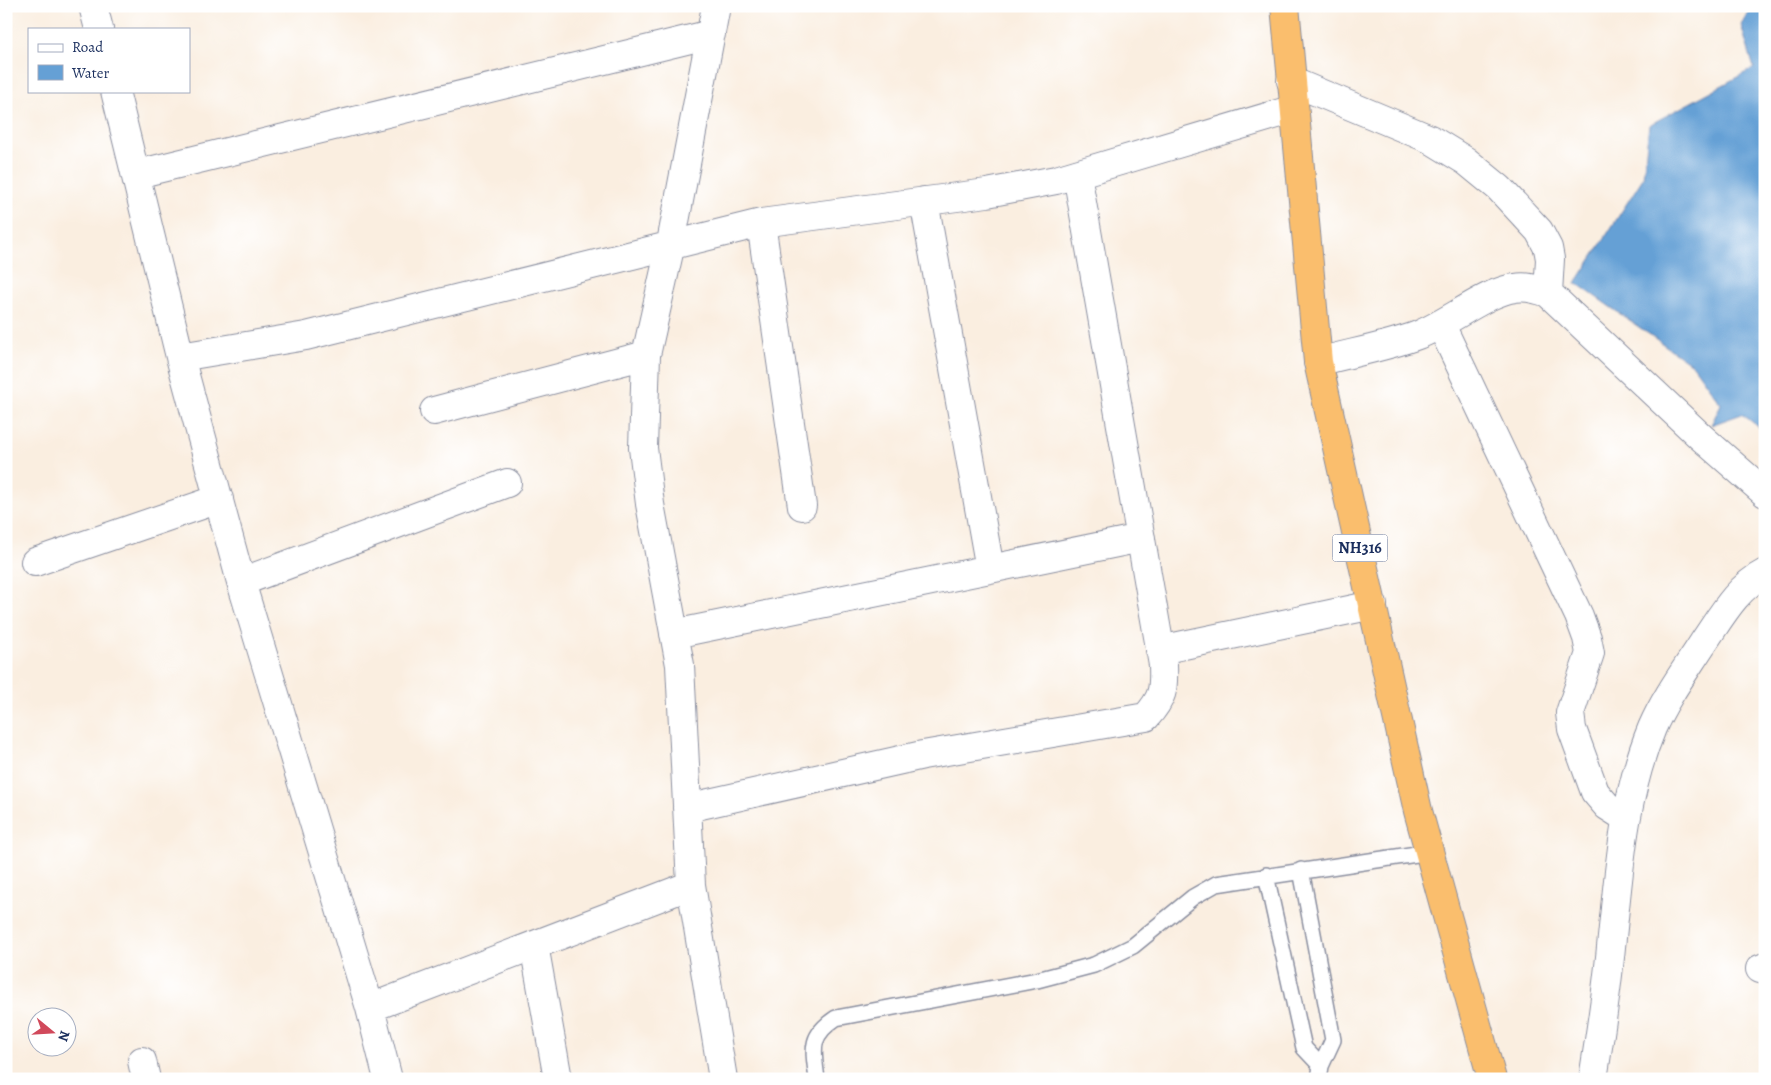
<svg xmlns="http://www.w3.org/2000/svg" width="1771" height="1085" viewBox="0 0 1771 1085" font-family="Alegreya,serif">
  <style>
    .water { fill: #65a0d5; stroke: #40689a }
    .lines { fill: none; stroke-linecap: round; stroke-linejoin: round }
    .service-casing { stroke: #8a8e9f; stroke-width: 18 }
    .minor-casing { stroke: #8a8e9f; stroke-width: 30 }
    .trunk-casing { stroke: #8a8e9f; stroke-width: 30 }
    .service { stroke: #fff; stroke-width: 15 }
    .minor { stroke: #fff; stroke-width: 28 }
    .trunk { stroke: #fabe6d; stroke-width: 28 }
    .labels { text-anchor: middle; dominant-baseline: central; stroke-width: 4.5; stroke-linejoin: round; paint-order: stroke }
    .shield { fill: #fff; stroke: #5f6d8e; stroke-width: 1 }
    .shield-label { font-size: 16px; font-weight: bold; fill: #1b2f5e }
  </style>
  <rect width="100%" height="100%" fill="#fff"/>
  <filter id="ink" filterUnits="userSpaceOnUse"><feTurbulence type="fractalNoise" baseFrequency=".02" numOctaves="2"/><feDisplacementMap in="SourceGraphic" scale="10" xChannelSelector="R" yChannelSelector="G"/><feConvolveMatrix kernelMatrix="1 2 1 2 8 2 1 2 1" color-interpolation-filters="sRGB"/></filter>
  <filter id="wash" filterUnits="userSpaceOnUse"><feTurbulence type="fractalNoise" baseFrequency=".0096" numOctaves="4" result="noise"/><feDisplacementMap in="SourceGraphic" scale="20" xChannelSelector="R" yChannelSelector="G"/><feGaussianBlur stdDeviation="1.12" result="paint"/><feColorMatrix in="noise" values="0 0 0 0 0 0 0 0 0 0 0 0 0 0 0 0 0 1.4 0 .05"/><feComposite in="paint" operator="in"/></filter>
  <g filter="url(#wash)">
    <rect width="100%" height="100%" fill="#faeee0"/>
    <!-- water -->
    <path class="water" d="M1751,6H1765V432L1742,414L1711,425L1721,404L1693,365L1576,283L1643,178L1649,125L1754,68L1741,25Z"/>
  </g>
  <g filter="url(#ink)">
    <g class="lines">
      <defs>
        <path id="service" d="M1301,870L1333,1040L1321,1066L1319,1079
          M1266,875L1304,1048L1321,1066
          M817,1079C813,1049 809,1036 836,1018L1037,980L1094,965L1133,946L1193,897L1216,884L1430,852"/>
        <path id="minor" d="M93,6L99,29
          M716,6L670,248L646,355L643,448L650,504L680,665L691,885L723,1079
          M1291,81L1430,139L1466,161L1499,188L1539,231L1548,248L1550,259L1548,293
          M115,91L180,357L241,582L370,1008L388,1079
          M137,174L711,34
          M924,201L990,569
          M761,223L802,506
          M1441,325L1579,616L1587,638L1590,653L1570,713L1572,729L1595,792L1607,806L1626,818
          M180,357L306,336L761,223L987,193L1056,180L1294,109
          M1318,362C1351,353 1386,347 1418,335C1447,324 1487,291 1515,288C1527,286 1537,289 1548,293L1701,437L1765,493
          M434,411L646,355
          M35,562L219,499
          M241,582L507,483
          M674,634L1141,538
          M1160,650L1373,605
          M687,808L923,755L1146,717C1163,698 1164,690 1163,665L1077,174
          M534,945L558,1079
          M1760,969L1765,967
          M370,1008L691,885
          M142,1061L146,1079
          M1593,1079C1600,1035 1607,991 1611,947C1619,873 1623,798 1652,728C1665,698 1685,671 1703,643C1721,617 1736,588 1765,573"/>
        <path id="trunk" d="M1285,6L1318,362L1418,811L1492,1079"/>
      </defs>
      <!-- service casing -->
      <use href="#service" class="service-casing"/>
      <!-- minor casing -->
      <use href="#minor" class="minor-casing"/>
      <!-- trunk casing -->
      <use href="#trunk" class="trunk-casing"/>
      <!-- service -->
      <use href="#service" class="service"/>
      <!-- minor -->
      <use href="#minor" class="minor"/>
      <!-- trunk -->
      <use href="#trunk" class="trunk"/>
    </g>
  </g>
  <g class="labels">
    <!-- shield labels -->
    <rect class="shield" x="1332.5" y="534.5" width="55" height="27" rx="4"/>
    <g class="shield-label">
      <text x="1360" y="548">NH316</text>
    </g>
  </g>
  <!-- margin -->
  <rect width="1771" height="1085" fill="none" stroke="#fff" stroke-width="25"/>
  <!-- legend -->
  <rect x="28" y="28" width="162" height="65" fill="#ffffff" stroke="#a4acbf"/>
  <rect x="38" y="44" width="25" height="8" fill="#ffffff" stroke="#a4acbf"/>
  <text x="72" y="52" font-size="15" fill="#1b2f5e">Road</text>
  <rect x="38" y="65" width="25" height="15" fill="#65a0d5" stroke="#a4acbf"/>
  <text x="72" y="78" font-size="15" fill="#1b2f5e">Water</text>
  <!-- north arrow -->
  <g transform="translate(52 1032) rotate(108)"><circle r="24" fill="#ffffff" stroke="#a4acbf"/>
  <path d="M0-4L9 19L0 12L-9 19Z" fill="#d1495b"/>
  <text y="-8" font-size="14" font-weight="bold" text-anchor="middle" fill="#1b2f5e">N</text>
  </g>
</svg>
